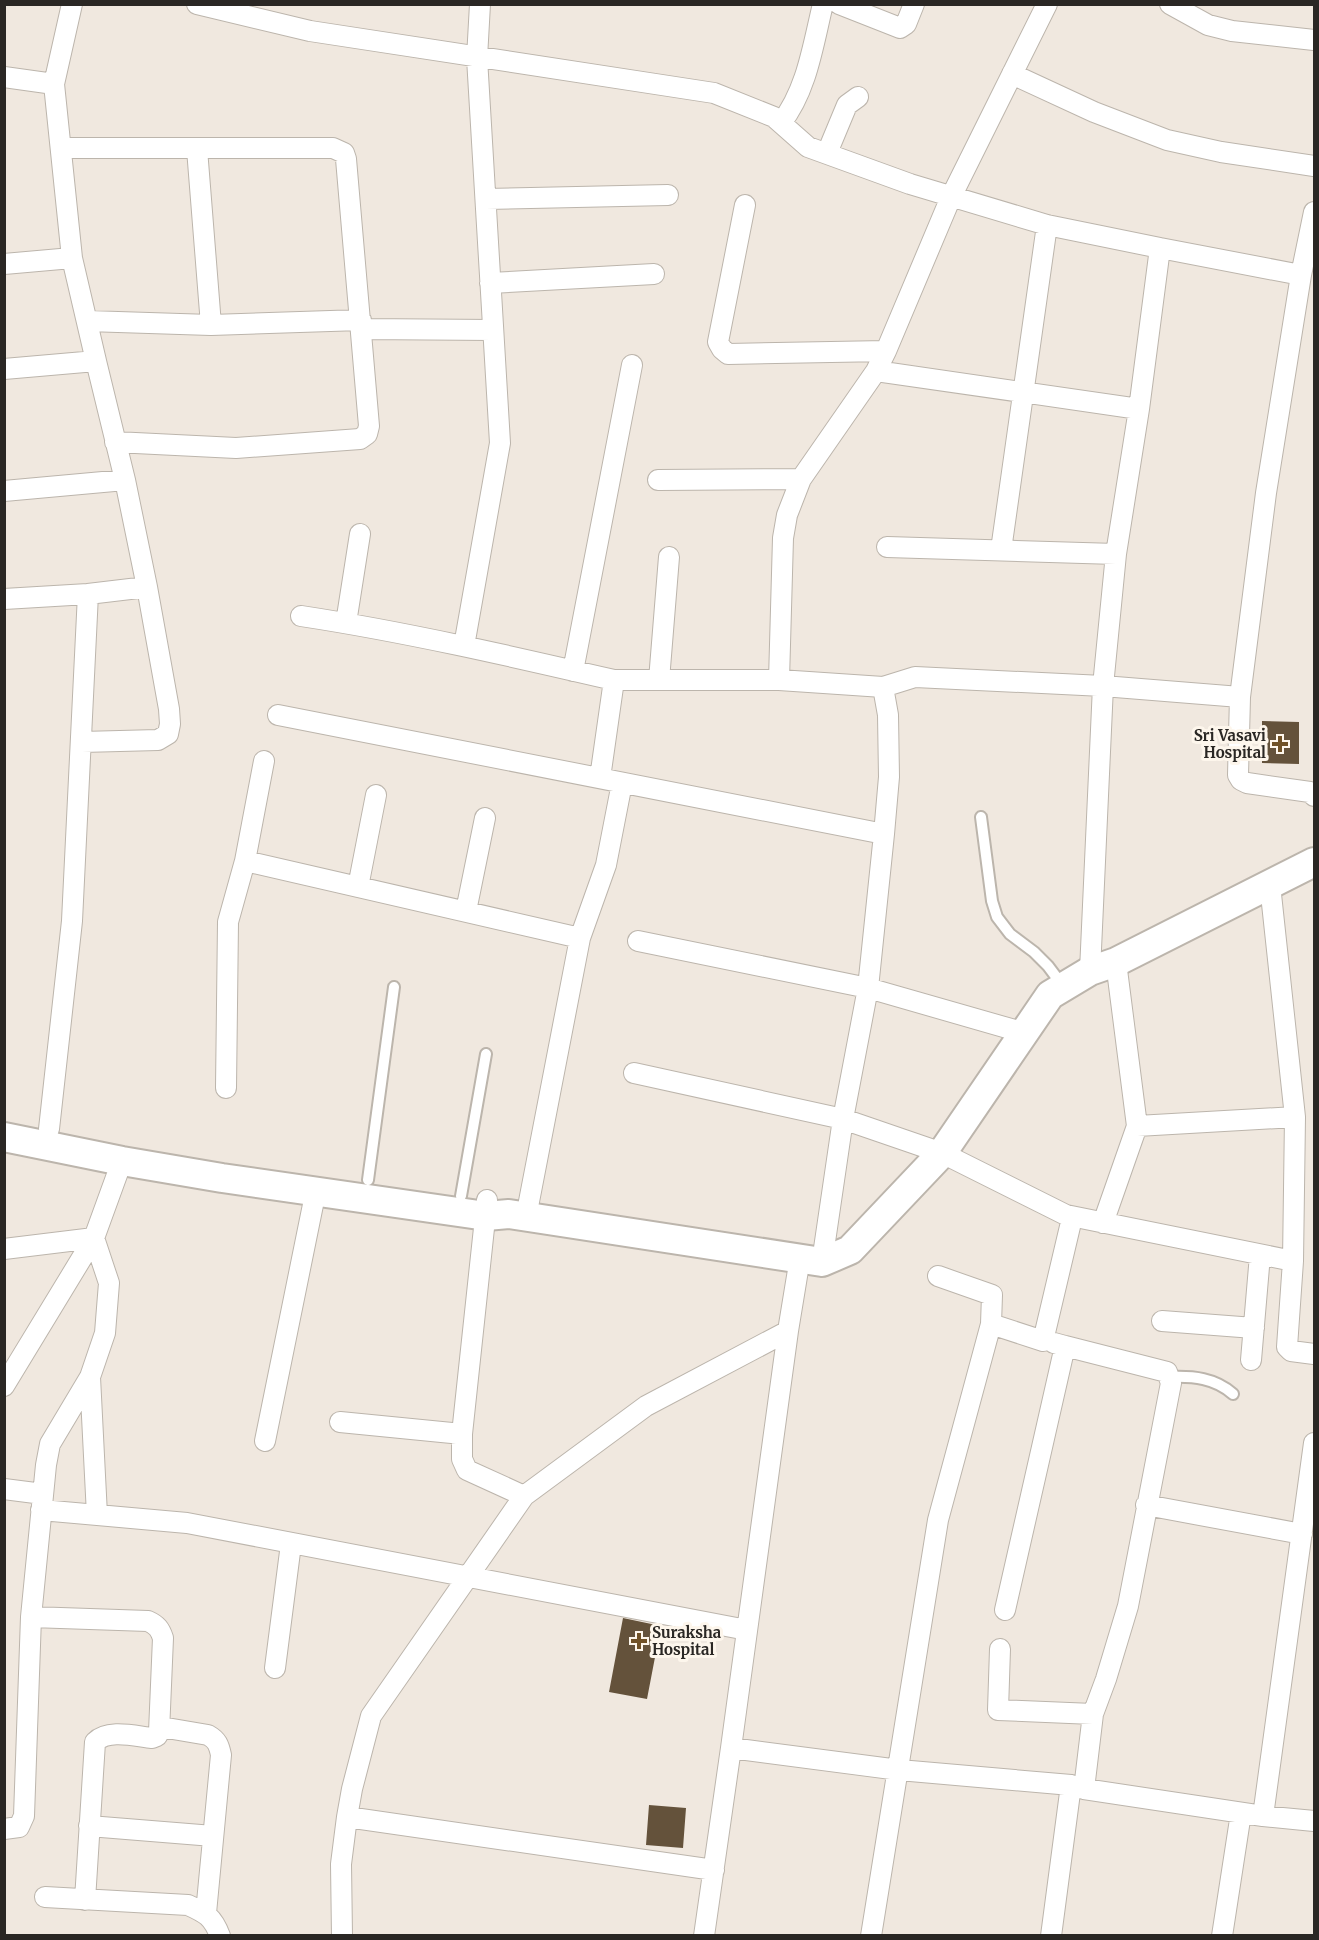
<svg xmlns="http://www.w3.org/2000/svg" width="1319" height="1940" viewBox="0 0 1319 1940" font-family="Merriweather,serif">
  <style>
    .building { fill: #64523b }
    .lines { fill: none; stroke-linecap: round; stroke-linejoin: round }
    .service-casing { stroke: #bcb5ac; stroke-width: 14 }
    .minor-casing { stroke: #bcb5ac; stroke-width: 22 }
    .secondary-casing { stroke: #bcb5ac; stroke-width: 32 }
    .service { stroke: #fff; stroke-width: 10 }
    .minor { stroke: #fff; stroke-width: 20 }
    .secondary { stroke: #fff; stroke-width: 28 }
    .poi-dot { fill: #705126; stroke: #fdf6ec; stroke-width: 2 }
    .labels { text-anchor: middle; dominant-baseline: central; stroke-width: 6; stroke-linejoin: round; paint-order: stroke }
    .poi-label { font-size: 15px; font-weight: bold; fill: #2a2724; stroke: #fdf6ec; text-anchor: end }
  </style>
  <rect width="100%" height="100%" fill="#f0e8df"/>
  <!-- building -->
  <path class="building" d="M1262,721L1299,722V764L1262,763Z
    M623,1618L661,1626L647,1699L609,1692Z
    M649,1805L686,1808L683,1848L646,1845Z"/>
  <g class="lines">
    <defs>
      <path id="service" d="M981,817L992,901L997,917L1010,934L1034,952L1048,966L1063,986
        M368,1180L394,987
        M461,1196L486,1054
        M1170,1377C1193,1376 1215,1378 1233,1394"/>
      <path id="minor" d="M197,4L310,31L714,93L774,117L808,147L910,184L1047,225L1160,248L1139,409L1116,554L1103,686L1090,971
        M839,4L900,28L906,24L914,4
        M1170,4L1208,25L1232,31L1314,40
        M1012,74L1094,112L1167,140L1221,152L1314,166
        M4,77L54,84L72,258L4,264
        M54,84L72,4
        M781,123C807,90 813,45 823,4
        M61,148H333L344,153L346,159L369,426L367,434L360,439L236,448L115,442
        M197,149L211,325
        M827,153L847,105L858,97
        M486,199L668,195
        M745,205L718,342L722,349L728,354L886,351
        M1314,212L1301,275L1266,493L1240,697L1238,775L1241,780L1247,783L1310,792L1314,796
        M1160,248L1301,275
        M490,283L654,274
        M87,321L211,325L361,320
        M362,329L493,330
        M4,369L96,361L72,258
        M876,371L1139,409
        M658,480L801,479
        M4,491L125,480
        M887,547L1116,554
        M1001,550L1047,225
        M88,594L147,587L125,480L96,361
        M4,599L88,594L72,921L49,1129
        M301,616C406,632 510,656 614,680L600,778
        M346,623L360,534
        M464,646L500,443L477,58L480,4
        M573,671L632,365
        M614,680H779L783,538L787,515L801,479L876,371L886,351L951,197L1047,4
        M659,680L669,557
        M779,680L883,687L888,715L889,777L884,834L868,988L843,1119L822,1262
        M883,687L915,677L1103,686L1240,697
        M278,715L884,834
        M82,742L158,740L168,734L170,724L169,709L147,587
        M245,861L580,938
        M1270,885L1295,1117L1293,1261L1287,1347L1291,1351L1314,1354
        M358,887L376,795
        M466,911L485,818
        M638,941L868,988L1025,1033
        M1116,962L1137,1126L1295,1117
        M634,1073L843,1119L942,1153L1072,1218L1043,1341L991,1324L992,1295L938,1276
        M226,1088L228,922L245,861L264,761
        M487,1200L462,1434V1459L467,1470L524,1496
        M1066,1215L1293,1261
        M526,1217L580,938L606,865L622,783
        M1103,1223L1137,1126
        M4,1249L94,1238L122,1161
        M1162,1321L1254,1328
        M1065,1346L1167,1372L1171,1383L1128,1606L1106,1679L1093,1714L1084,1789
        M1251,1360L1260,1255
        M90,1377L97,1515
        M4,1386L94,1238
        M340,1422L462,1434
        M265,1441L316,1190
        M4,1489L43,1494
        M1146,1505L1302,1534
        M41,1510L187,1523L747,1630
        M1005,1610L1065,1346L1054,1343
        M31,1617L148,1621C157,1625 160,1629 163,1638L159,1732L157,1736L152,1738C134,1736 108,1729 95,1742L85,1900
        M1000,1649L998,1710L1093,1714
        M275,1668L291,1544
        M161,1727L208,1735C217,1740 219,1745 221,1755L206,1913
        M731,1748L899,1770L1071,1785L1084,1789L1263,1816L1314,1821
        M1263,1816L1314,1443
        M347,1817L714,1870
        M89,1826L213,1836
        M4,1829L19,1827L24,1816L31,1617L46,1465L50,1444L90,1377L105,1333L109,1283L94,1238
        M45,1897L188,1905C206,1913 213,1917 220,1936
        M342,1936L341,1864L347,1817L352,1789L371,1716L524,1496L646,1406L788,1331
        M704,1936L731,1748L788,1331L800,1258
        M871,1936L938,1520L991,1324
        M1051,1936L1071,1785
        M1222,1936L1241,1813"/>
      <path id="secondary" d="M4,1137L122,1161L222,1178L486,1216L509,1214L822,1262L850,1250L942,1153L1050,995L1090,971L1116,962L1314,862"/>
    </defs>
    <!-- service casing -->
    <use href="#service" class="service-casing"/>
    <!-- minor casing -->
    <use href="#minor" class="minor-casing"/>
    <!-- secondary casing -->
    <use href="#secondary" class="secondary-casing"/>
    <!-- service -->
    <use href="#service" class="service"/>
    <!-- minor -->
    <use href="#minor" class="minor"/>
    <!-- secondary -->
    <use href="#secondary" class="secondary"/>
  </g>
  <!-- markers -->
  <g class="poi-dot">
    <path d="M1277 735h6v6h6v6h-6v6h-6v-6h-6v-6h6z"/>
    <path d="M636 1632h6v6h6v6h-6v6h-6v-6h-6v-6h6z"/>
  </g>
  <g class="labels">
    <!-- poi labels -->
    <g class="poi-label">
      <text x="1266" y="735">Sri Vasavi<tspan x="1266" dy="17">Hospital</tspan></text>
      <text x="652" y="1632" text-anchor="start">Suraksha<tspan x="652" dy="17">Hospital</tspan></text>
    </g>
  </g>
  <!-- border -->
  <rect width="1319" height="1940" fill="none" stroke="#2a2724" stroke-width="12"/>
</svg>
